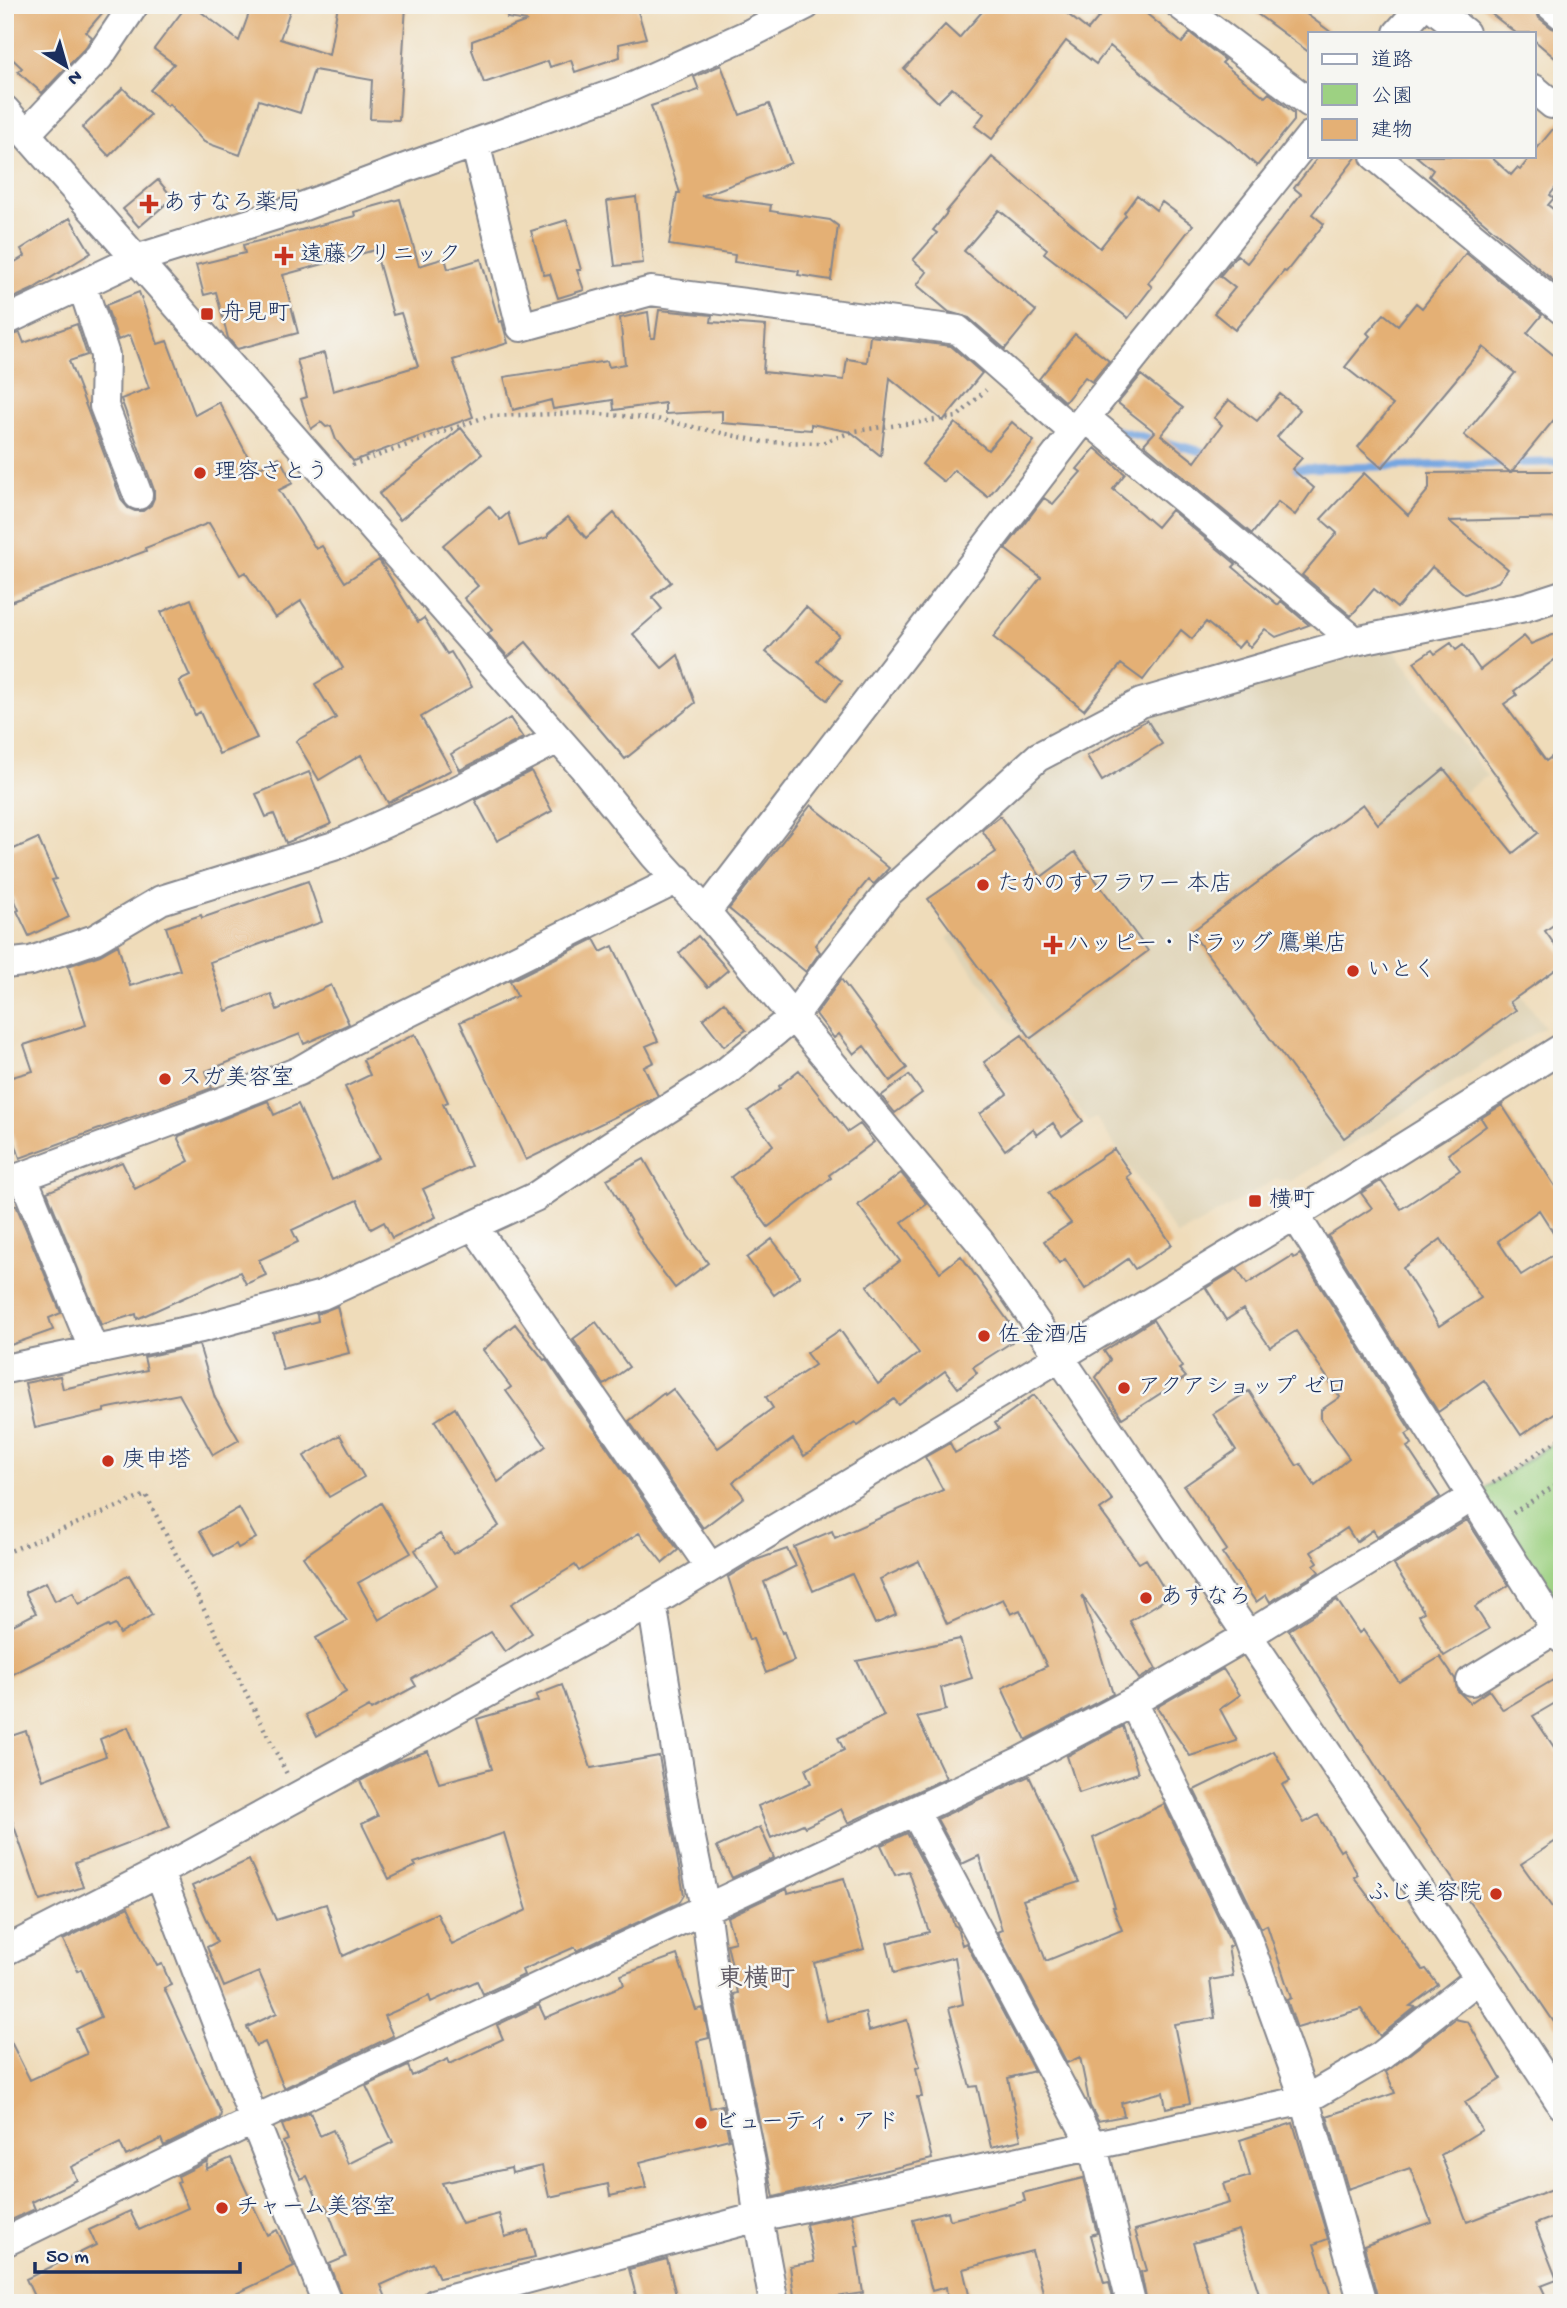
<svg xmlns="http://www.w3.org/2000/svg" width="1567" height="2308" viewBox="0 0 1567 2308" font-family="'Gochi Hand','Klee One',sans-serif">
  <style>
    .built { fill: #dfd3b6 }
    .green { fill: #9dd182; stroke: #5c8070; stroke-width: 2 }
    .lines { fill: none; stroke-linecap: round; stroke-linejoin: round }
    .stream { stroke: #76a6e0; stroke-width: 8 }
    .building { fill: #e4b075; fill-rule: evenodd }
    .minor-casing { stroke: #85868c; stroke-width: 32 }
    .path { stroke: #85868c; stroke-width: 4.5; stroke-dasharray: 2 5; stroke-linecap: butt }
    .minor { stroke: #fff; stroke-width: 28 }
    .poi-dot { fill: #c8321e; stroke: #f6f6f2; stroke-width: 2.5 }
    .labels { text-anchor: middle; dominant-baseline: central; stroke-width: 5; stroke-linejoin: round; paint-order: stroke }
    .poi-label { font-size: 23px; fill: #1b2f5e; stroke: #f6f6f2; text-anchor: start }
    .quarter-label { font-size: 26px; font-weight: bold; fill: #615c66; stroke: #f6f6f2 }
  </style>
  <rect width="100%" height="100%" fill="#f6f6f2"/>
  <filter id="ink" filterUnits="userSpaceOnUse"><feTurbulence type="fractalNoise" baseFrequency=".0143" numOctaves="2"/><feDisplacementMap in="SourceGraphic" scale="14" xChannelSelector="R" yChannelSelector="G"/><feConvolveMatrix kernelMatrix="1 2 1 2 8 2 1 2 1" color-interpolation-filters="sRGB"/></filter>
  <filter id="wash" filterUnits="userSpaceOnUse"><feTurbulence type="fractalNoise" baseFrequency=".00686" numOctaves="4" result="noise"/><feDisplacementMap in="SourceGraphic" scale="28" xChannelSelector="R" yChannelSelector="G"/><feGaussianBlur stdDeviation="1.57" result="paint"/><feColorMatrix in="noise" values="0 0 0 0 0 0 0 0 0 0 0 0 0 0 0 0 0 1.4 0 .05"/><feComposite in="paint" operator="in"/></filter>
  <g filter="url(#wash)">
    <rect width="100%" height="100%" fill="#efdcba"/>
    <!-- built -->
    <path class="built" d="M1388,641L1487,776L1406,835L1545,1027L1291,1181L1277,1179L1177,1236L1096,1118L1088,1122L947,938L1041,872L993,805L1028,772L1150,708Z"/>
    <!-- green -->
    <path class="green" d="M1562,1437V1639L1472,1497Z"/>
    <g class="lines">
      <!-- stream -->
      <path class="stream" d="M1116,430L1212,454
        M1282,469L1562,462"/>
    </g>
    <g id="blocks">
      <!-- building -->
      <path class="building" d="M5,5H109L86,32L92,37L86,47L42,93L18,72L22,68L5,52Z
        M187,5H192L239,41L252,5H292L280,39L329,55L338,5H406L399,120L370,119L372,80L314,70L300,113L259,100L240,155L204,142L169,104L167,106L150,90L174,64L154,49Z
        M508,5H636L646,38L619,44L620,57L575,72L571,60L550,67L548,61L484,83L472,50V41L527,21L507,18Z
        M988,5H1056L1088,30L1109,5H1136L1182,43L1190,33L1225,60L1222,63L1265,97L1269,93L1294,113V121L1257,166L1229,141L1151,82L1152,81L1110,46L1096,64L1066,41L992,139L975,126L984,114L952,88L938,102L904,69L945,25L959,38Z
        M1245,5H1294L1332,33H1310V53Z
        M1480,5H1534L1539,18L1552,28L1562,31V64L1534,40V33H1516Z
        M721,65L740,115L769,104L791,163L701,196L771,205L770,211L830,220L838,226L831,280L798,275L799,271L734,262L735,255L669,245L677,193H680L651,106L699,90L694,77Z
        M123,88L150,115L109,156L82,128Z
        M1562,118V179L1550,195L1554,198L1548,205L1562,216V288L1429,176L1433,170L1416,156H1490L1511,175L1517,168L1520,170L1531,156H1534V152Z
        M1319,156H1357L1312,214L1324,224L1286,272L1284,271L1235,330L1214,313L1235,288L1220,276L1237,255L1247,263L1301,194L1294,188Z
        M992,157L1100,248L1126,215L1124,213L1137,195L1156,210L1162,202L1193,225L1148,283L1152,287L1128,318L1044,253L1047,249L999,210L964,251L1036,311L1005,349L969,318L949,312L917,285L927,272L913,260L937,233L933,230L947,213L946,212Z
        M158,180L173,198L139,227L123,209Z
        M636,197L643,263L615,266L607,201Z
        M400,199L419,266L445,258L448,269L481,259L499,322L502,321L508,343L453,360L473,417L353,461L336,440L331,426L326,427L321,422L311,429L301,399L307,397L297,360L324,353L333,391L418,366L401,313L393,315L375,250L283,275L298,333L237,349L228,338L216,292L204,295L196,265L245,253L243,245L355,216L354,212Z
        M70,218L91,253L31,290L5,302V268L25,256L21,249Z
        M567,220L581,270H577L584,290L558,298L550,274L544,275L531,231Z
        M1466,253L1542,315L1527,333L1562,362V410L1512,471H1562V518L1449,521L1508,569L1498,582L1465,594L1432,567L1397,608L1374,589L1351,616L1302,575L1337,533L1321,519L1364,473L1408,515L1429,489V473L1510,472L1464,435L1515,373L1483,347L1382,468L1358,447L1393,405L1345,367L1370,336L1367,333L1384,314L1398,325L1416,303L1422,308Z
        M139,292L158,344L167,341L195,415L219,402L255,470L279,457L293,483L279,490L316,549L322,546L345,582L379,560L418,622L424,618L447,654L451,652L472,687L421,717L451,770L388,803L361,755L319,780L296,741L336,718L315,684L343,668L301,601L275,618L245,572L240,575L209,523L145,548L146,551L5,604V337L20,333L24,343L77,324L87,355L69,361L122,501L128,508L135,511H143L151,505L154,498V490L121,399L149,388L130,335L118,340L106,305Z
        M659,310L712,315L711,322L766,326L763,372L844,380L847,359L867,362L870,336L951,346L982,373L943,421L890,378L881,456L851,432L811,424V430L722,423V411L665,414V403L614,410L613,400L553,409L551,400L513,410L504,377L607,361L609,367L625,364L620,318L648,312L651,338H655Z
        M1075,334L1109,361L1092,382L1085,377L1065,402L1039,379Z
        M1141,375L1183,408L1161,435L1195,462L1222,425L1214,418L1229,400L1257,421L1280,394L1300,410L1277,437L1302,458L1292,469L1314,488L1295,515L1278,502L1252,534L1144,444L1155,432L1118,403Z
        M1012,422L1034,441L988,497L954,470L944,482L922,464L955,423L988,450Z
        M461,428L482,454L400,520L379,494Z
        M1095,448L1125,474L1113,489L1157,527L1171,510L1236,564L1233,567L1278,605L1281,601L1309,625L1276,637L1265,629L1250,647L1244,641L1238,648L1206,622L1192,639L1181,630L1143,680L1121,664L1084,710L993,637L1041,577L1005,549L1044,498L1053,504L1081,472L1077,469Z
        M489,506L500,520L508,513L519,546L548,537V534L568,517L586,538L614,513L671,582L652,597L662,609L633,634L662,668L678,655L695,703L625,759L526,642L508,657L488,634L492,630L464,598L478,586L443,545Z
        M191,599L207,639L257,738L219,754L200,712L195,715L179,681L190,676L161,612Z
        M806,607L839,635L817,661L842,681L827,700L766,652Z
        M1562,631V654L1514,691L1517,695L1504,704L1546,761L1562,749V919L1545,931L1562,955V965L1510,1002L1516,1010L1344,1138L1191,932L1363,804L1378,824L1444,769L1513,853L1538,833L1414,662L1432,650L1435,654L1451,643L1456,650L1463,645L1480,670L1524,636L1531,644Z
        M510,718L523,738L460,770L451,754Z
        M1147,720L1162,744L1102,781L1087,756Z
        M531,771L552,811L497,841L475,800Z
        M309,772L331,824L286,843L274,814L266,817L256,794Z
        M811,805L889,868L874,884L868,880L815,945L820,952L806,972L729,909Z
        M1000,816L1041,877L1075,852L1148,951L1031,1038L928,899L996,852L982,830Z
        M38,838L56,879L52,880L69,917L29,936L17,911L19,910L5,878V853Z
        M308,881L322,922L210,962L226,1011L271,994L277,1010L331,985L349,1024L304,1044L300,1034L206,1071L212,1088L20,1158L5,1112V1079L33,1071L24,1045L86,1025L68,966L100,955L118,945L130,986L180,970L166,927L201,915L202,918Z
        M698,936L728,970L708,987L679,953Z
        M594,939L601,952L613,946L658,1041L646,1046L654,1062L644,1067L658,1096L526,1160L460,1022L517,996L510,981Z
        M841,979L907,1068L890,1081L864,1046L854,1054L839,1034L834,1038L816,1014Z
        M724,1002L746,1030L724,1046L703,1019Z
        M415,1034L448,1102L443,1104L471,1166L423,1189L436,1217L392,1238L384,1222L371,1229L357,1200L292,1230L298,1242L259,1260L266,1275L246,1284L240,1272L137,1319L136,1314L101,1325L47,1192L122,1162L135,1189L189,1161L178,1139L179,1136L268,1101L274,1115L298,1104L332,1180L379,1158L345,1087L370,1075L363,1060Z
        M1022,1035L1083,1121L1062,1136L1053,1123L1037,1135L1033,1129L1005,1150L980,1114L1007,1094L984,1062Z
        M799,1070L848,1132L860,1124L874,1142L829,1175L831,1178L768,1227L731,1177L773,1145L748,1111L780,1088L779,1086Z
        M909,1075L922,1093L895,1113L881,1096Z
        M1502,1105L1562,1197V1246L1539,1210L1498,1241L1521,1275L1553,1255L1562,1269V1408L1521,1435L1484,1380L1438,1412L1328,1236L1372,1208L1361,1193L1381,1181L1401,1209L1460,1170L1448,1154L1486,1126L1481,1118ZM1441,1239L1481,1298L1439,1326L1403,1268Z
        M1114,1149L1131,1174L1127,1177L1172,1245L1135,1269L1128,1259L1085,1289L1065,1259L1059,1263L1044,1241L1071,1223L1048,1193Z
        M644,1159L688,1236L708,1263L675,1288L648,1252L607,1179Z
        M901,1173L927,1204L902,1222L940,1272L961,1256L1014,1329L1012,1342L973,1367L977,1373L958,1388L945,1371L899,1405L894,1399L858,1425L855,1422L804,1456L793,1439L733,1482L744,1497L703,1528L629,1421L664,1393L665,1395L673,1389L718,1448L773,1408L766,1397L815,1365L806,1353L840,1330L878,1384L919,1353L867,1286L900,1261L858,1205Z
        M16,1205L61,1313L49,1318L53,1330L5,1347V1209Z
        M772,1239L800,1276L774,1295L747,1258Z
        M1300,1254L1411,1431L1406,1434L1412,1444L1407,1447L1440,1497L1377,1536L1373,1530L1356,1542L1347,1528L1311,1552L1318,1562L1314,1565L1319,1572L1270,1602L1266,1595L1256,1602L1222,1553L1227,1550L1184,1486L1236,1450L1213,1414L1249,1391L1297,1466L1301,1464L1315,1486L1349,1458L1321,1419V1410L1340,1397L1296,1331L1270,1347L1243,1309L1226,1320L1206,1288L1237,1269L1247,1284L1292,1256L1294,1258Z
        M337,1306L349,1353L283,1370L273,1333L318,1321L317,1314Z
        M1153,1320L1182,1367L1179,1369L1186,1377L1122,1418L1096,1377L1110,1360L1104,1351Z
        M596,1322L629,1367L604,1385L573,1339Z
        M515,1324L544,1360L546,1359L678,1550L663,1563L639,1533L579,1571L575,1565L511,1604L532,1633L505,1652L491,1632L412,1679L416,1686L371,1710L369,1707L317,1736L306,1715L346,1692L316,1638L347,1621L303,1557L381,1503L411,1553L358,1583L379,1620L437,1585L415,1550L440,1534L453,1554L499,1526L435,1421L455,1408L498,1482L546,1446L506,1391L511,1387L483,1350Z
        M199,1345L215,1398L239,1440L213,1455L179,1394L104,1409V1412L35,1428L25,1383L60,1376L63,1389L147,1370L144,1357Z
        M1034,1395L1113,1501L1100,1510L1139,1563L1146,1559L1169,1597L1130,1621L1156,1669L1139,1679L1082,1595L1113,1694L1026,1740L1002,1688L1047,1666L1020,1610L1011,1614L1003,1599L947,1624L919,1561L880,1579L896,1615L875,1624L852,1574L813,1591L794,1547L832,1531L835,1538L943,1490L925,1457L950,1443L955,1453L999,1429L995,1423Z
        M340,1435L364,1477L329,1497L304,1456Z
        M239,1508L256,1538L238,1548L236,1544L214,1556L200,1531Z
        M1467,1520L1509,1585L1475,1607L1489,1629L1444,1656L1419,1615L1424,1612L1394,1565Z
        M787,1549L796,1566L764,1582L782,1633L784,1632L794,1661L766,1673L753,1639L749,1640L728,1577L756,1560Z
        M129,1575L152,1615L120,1634L115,1625L109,1628L108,1626L5,1678V1629L36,1613L25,1592L46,1582L55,1601L73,1592L79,1604Z
        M1337,1600L1359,1633L1363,1630L1399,1682L1440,1657L1455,1679L1457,1690L1470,1703L1489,1690L1503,1710L1553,1680L1562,1695V1699L1533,1716L1562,1759V1837L1521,1864L1562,1921V2034L1508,1954L1463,1894L1391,1790L1289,1630Z
        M960,1639L972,1678L941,1688L946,1710L917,1717L946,1778L848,1823L841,1809L805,1827L803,1824L771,1838L758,1806L811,1783L805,1769L844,1750L838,1738L884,1716L857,1661Z
        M1223,1669L1240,1695L1220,1709L1237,1741L1190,1756L1157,1707Z
        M562,1685L591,1768L659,1756L684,1895L679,1903L577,1951L575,1947L522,1970L524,1975L483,1994L477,1981L431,2002L429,1996L384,2016L393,2036L284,2088L265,2042L256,2046L247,2027L277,2013L259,1972L224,1987L207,1947L217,1942L192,1886L249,1860L276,1920L326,1904L343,1956L437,1913L452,1945L527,1910L504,1833L414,1863L416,1866L389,1879L362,1824L378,1816L360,1781L396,1762L428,1751L439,1783L492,1769L477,1719L538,1701L536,1695Z
        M1123,1726L1138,1773L1079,1793L1067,1756Z
        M128,1727L170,1827L75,1863L83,1887L40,1901L5,1800V1738L26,1731L43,1780L106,1756L100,1739Z
        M1274,1751L1290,1781L1282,1785L1304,1823L1318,1815L1340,1851L1343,1849L1358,1875L1354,1877L1423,1970L1426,1969L1438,1985L1410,2006L1416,2007L1380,2036L1361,2009L1297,2028L1287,2000L1291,1998L1267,1925L1261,1928L1194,1790Z
        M1029,1776L1079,1882L1023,1900L1046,1961L1122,1930L1113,1907H1115L1093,1838L1164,1804L1232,1945L1228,1947L1233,1976L1210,1980L1215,2018L1174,2024L1190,2103L1166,2108L1163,2092L1121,2103L1124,2116L1098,2121L1090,2106L1080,2057L1067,2063L997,1932L1002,1930L979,1856L962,1864L937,1819Z
        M760,1827L774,1858L732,1878L717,1847Z
        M907,1833L950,1913L954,1925L957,1927L962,1945L966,1943L1034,2071L1008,2078L1021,2140L991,2147L977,2086L970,2087L949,2008L963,2004L955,1957L894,1973L887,1943L929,1932L909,1871L895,1875L881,1845Z
        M844,1878L864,1949L814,1963L827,2021L865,2012L869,2031L907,2020L920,2067L916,2068L922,2097H917L932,2159L774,2197L734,1994L738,1993L727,1944L735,1942L727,1917L787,1889L788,1893Z
        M128,1907L157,1966L162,1964L171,1985L164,1988L221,2113L220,2118L164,2146L161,2139L126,2156L120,2143L71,2167L77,2180L32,2202L35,2209L5,2223V2030L30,2080L87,2054L76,2029L101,2017L81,1969L78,1971L63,1940Z
        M677,1955L696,2010L703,2008L709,2038L697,2041L710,2108L722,2105L729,2139L640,2162L646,2188L610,2196L608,2184L549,2197L542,2166L512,2173L511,2168L442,2183L462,2224L499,2214L505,2237L528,2230L535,2257L439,2278L432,2262L381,2285L388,2303H344L329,2264L346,2257L326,2205L321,2207L307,2176L301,2179L293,2163L283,2142L288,2140L282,2125L310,2112L320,2136L333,2130L348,2164L393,2142L366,2086L408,2066L412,2076L448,2059L450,2064L503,2039L497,2025L539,2005L545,2018L624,1985L621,1975Z
        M1455,2019L1468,2022L1501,2079L1465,2102L1482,2130L1441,2155L1467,2222L1555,2188L1562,2207V2214L1535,2224L1557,2280L1541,2286L1549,2303H1379L1364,2246L1431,2222L1410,2168L1348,2189L1327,2116L1395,2093L1386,2072Z
        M1293,2123L1328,2239L1314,2244L1333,2303H1262L1239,2230L1193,2243L1210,2298L1194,2303H1147L1141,2272L1147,2270L1135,2230L1229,2203L1223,2184L1250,2176L1240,2140Z
        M231,2158L267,2235L277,2230L294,2266L217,2303H37L26,2279L96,2245L89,2230L130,2211L139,2230L188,2208L177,2183L180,2182L178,2176L208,2161L206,2169Z
        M1083,2178L1097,2233L1091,2235L1104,2283L1109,2282L1114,2303H1046L1032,2251L963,2269L971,2303H948L946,2287L932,2291L913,2220L948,2211L950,2220L1025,2201L1023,2193Z
        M852,2214L859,2246L856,2247L863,2293L795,2303L790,2266L814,2262L806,2224Z
        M667,2259L678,2303H638L629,2269Z"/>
    </g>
  </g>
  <g filter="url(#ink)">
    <use href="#blocks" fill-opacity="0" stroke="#85868c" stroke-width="2"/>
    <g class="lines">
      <defs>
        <path id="minor" d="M1180,5L1310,103
          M1430,5L1465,33
          M1550,5L1562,15
          M1398,33L1423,5
          M1534,89L1552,104
          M5,110L583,767L654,855L706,912L981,1243L1059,1356L1479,1978L1562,2105
          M26,134L99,57L134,5
          M475,143L521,327L651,291L958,330L1074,432
          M1375,156L1562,310
          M82,285L105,355L104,406L138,495
          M5,321L136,259L296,209L408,167L624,90L751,33L806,5
          M1086,418L1355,641
          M706,912L1074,432L1310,136
          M5,964L31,961L95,939L161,900L334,846L452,793L558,739
          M23,1177L94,1351
          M5,1183L191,1114L299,1071L347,1043L678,879
          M1295,1215L1562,1639
          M474,1226L710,1567
          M5,1369L201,1328L322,1295L535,1197L611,1145L727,1071L793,1017L828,969L887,894L1038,757L1141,703L1355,641L1525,607L1562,595
          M652,1603L688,1824L705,1908L715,1984L753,2173L758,2217L774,2303
          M1471,1681L1556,1629
          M1133,1702L1245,1933L1305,2100L1363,2303
          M915,1812L1093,2147L1131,2303
          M159,1872L254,2120L327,2303
          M5,1951L159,1872L652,1603L1295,1215L1562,1048
          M5,2242L254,2120L1021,1761L1133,1702L1247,1636L1472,1497
          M436,2303L758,2217L1305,2100L1381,2056L1479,1978"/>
      </defs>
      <!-- minor casing -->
      <use href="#minor" class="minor-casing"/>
      <!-- path -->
      <path class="path" d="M352,465L488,416L588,413L657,419L763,442L822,443L854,431L957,417L986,390
        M1493,1483L1562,1437
        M1513,1513L1562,1481
        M5,1553L146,1495L287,1774"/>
      <!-- minor -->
      <use href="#minor" class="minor"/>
    </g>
  </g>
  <!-- markers -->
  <g class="poi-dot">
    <path d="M145.5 193.5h7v7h7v7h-7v7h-7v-7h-7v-7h7z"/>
    <path d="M280.5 245.5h7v7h7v7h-7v7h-7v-7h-7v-7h7z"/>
    <rect x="200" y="307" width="14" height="14" rx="3.5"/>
    <circle cx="200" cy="473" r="7"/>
    <circle cx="983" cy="885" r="7"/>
    <path d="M1049.5 934.5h7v7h7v7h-7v7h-7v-7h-7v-7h7z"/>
    <circle cx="1353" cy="971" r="7"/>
    <circle cx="165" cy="1079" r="7"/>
    <rect x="1248" y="1194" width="14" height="14" rx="3.5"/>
    <circle cx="984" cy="1336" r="7"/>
    <circle cx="1124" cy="1388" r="7"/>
    <circle cx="108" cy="1461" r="7"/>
    <circle cx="1146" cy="1598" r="7"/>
    <circle cx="1496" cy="1894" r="7"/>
    <circle cx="701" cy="2123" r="7"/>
    <circle cx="222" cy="2208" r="7"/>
  </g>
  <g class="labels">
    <!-- poi labels -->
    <g class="poi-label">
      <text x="163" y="204">あすなろ薬局</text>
      <text x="300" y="256">遠藤クリニック</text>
      <text x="221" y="314">舟見町</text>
      <text x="214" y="473">理容さとう</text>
      <text x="997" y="885">たかのすフラワー 本店</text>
      <text x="1067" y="945">ハッピー・ドラッグ 鷹巣店</text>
      <text x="1367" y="971">いとく</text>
      <text x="179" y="1079">スガ美容室</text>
      <text x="1269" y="1201">横町</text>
      <text x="998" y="1336">佐金酒店</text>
      <text x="1138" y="1388">アクアショップ ゼロ</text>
      <text x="122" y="1461">庚申塔</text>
      <text x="1160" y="1598">あすなろ</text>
      <text x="1482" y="1894" text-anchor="end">ふじ美容院</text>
      <text x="715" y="2123">ビューティ・アド</text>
      <text x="236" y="2208">チャーム美容室</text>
    </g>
    <!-- quarter labels -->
    <g class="quarter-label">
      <text x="756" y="1981">東横町</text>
    </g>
  </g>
  <!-- margin -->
  <rect width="1567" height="2308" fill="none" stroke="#f6f6f2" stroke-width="28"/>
  <!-- legend -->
  <rect x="1308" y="32" width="228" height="126" fill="#f6f6f2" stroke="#9ea6b7" stroke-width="2"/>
  <rect x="1322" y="54" width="35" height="10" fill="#ffffff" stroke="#9ea6b7" stroke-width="2"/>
  <text x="1371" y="66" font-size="21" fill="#1b2f5e">道路</text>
  <rect x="1322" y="84" width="35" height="21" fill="#9dd182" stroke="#9ea6b7" stroke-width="2"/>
  <text x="1371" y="102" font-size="21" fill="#1b2f5e">公園</text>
  <rect x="1322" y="119" width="35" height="21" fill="#e4b075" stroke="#9ea6b7" stroke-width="2"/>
  <text x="1371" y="136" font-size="21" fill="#1b2f5e">建物</text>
  <!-- north arrow -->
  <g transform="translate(66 66) rotate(143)" stroke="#f6f6f2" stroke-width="5" paint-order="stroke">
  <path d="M0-5L12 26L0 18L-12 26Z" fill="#1b2f5e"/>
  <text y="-10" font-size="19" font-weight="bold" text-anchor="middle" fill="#1b2f5e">N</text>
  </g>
  <!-- scale -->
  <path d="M35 2262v10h205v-10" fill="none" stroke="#1b2f5e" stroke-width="3.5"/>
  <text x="46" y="2262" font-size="21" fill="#1b2f5e" stroke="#f6f6f2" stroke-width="5" paint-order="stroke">50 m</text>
</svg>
